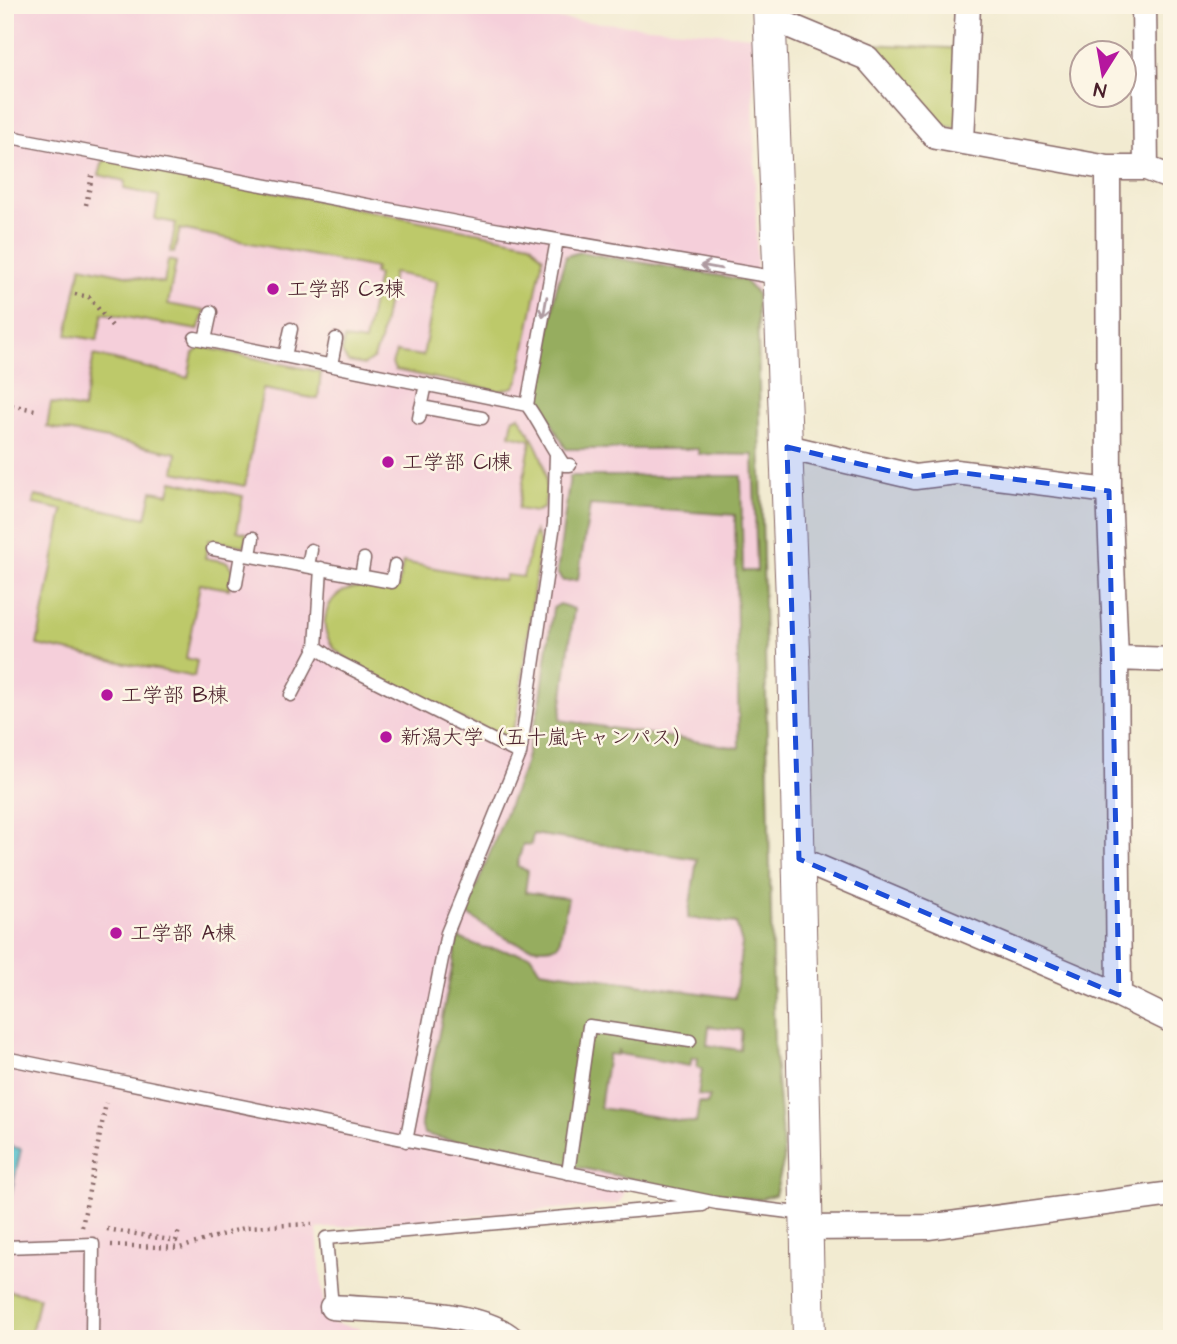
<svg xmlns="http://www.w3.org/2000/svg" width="1177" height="1344" viewBox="0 0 1177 1344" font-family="'Architects Daughter','Klee One',sans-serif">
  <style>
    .built { fill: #f5cfda }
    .green { fill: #bdc96b; stroke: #84744b; stroke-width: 2 }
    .forest { fill: #96ad5f; stroke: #706645; stroke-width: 2; fill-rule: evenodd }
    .water { fill: #54c1cd; stroke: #4f707c; stroke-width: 2 }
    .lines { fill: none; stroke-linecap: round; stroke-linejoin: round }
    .service-casing { stroke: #856665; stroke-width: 15 }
    .minor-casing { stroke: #856665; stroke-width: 27 }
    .tertiary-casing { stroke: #856665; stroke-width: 34 }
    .path { stroke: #856665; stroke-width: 4.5; stroke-dasharray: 2 5; stroke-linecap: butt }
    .service { stroke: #fff; stroke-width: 12 }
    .minor { stroke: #fff; stroke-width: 24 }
    .tertiary { stroke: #fff; stroke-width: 32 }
    .oneway { stroke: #ae9aa0 }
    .marked { fill: #1d4ed8; fill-opacity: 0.2; stroke: #1d4ed8; stroke-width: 5; stroke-dasharray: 14 9; stroke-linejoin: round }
    .poi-dot { fill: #b5179e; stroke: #fcf5e5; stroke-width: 2.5 }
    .labels { text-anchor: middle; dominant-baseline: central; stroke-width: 5; stroke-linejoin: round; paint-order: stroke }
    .poi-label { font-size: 21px; fill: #4a1f2b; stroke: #fcf5e5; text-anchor: start }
  </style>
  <rect width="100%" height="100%" fill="#fcf5e5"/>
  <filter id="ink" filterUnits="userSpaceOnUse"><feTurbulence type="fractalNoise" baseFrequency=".0143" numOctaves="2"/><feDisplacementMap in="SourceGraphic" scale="14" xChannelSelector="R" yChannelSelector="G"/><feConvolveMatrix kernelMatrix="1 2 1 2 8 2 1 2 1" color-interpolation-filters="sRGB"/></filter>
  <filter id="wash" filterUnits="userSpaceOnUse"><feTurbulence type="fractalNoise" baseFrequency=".00686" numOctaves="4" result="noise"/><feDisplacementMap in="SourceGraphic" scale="28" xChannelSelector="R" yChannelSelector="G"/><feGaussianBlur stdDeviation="1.57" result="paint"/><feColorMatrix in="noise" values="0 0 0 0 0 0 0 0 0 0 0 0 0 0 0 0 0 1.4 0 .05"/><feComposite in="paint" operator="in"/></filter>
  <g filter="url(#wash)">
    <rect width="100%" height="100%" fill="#f2ebd1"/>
    <!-- built -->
    <path class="built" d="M5,5H397L752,36L774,1046L784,1160L775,1195L759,1199L713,1196L627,1178L623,1197L618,1204L317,1229L325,1322L359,1328L360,1339H5Z"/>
    <!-- green -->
    <path class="green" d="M869,44L967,49L960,128L927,123L869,61Z
      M110,159L530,243L543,257L519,379L514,387L499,391L395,370L392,364L396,352L423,356L437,281L393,273L380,342L374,358L364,365L348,362L342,353L344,339L365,342L378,275L374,274L375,268L180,229L174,253L170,252L176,223L155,219L159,196L124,189L125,181L99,175L103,161Z
      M168,260L176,262L168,304L205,311L198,330L103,313L97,340L67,335L81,266L164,283Z
      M202,347L321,372L318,399L263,389L245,486L174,472L177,453L47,427L51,403L83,409L94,355L188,378L193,353Z
      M519,416C539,447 552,470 544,508L535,512L518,509L531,440L510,435L513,419Z
      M172,481L243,496L237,531L247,533L245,546L209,540L205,558L227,562L233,570L229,589L200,584L186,658L197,661L194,677L37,645L63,510L33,504L35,496L146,518L152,491L169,494Z
      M535,531L540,543L517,718L510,735C485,735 351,668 334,648C328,641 323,629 325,619C331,580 367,587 398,588L403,562L504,581L506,575L523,577Z
      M5,1290L39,1297L30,1339H5Z"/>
    <!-- forest -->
    <path class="forest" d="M580,252L744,280L757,294L774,1046L784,1160L775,1195L759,1199L713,1196L440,1138L424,1134L421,1123L460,928L524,767L541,698L553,608L560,604L574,609L560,720L739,748L735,515L590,505L578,580L563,581L557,573L570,476H741L743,571H757L753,455L699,454L698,449H566L540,402L541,387L556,289L566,256ZM533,834L697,859L688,918L736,923L742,944L735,998L540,970L530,955L482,947L459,938L466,913C489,929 530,959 559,944L568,898L525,892L528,871L517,866L523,844L531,845ZM709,1026L742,1030L740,1050L707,1045ZM618,1049L619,1054L690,1066L692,1057L698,1058L697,1067L702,1069L698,1095L710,1097L707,1104L699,1102L696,1123L600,1108L608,1054L617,1055Z"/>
    <!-- water -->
    <path class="water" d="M5,1145L21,1149L8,1209H5Z"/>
  </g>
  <g filter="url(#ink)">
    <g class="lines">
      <defs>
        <path id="service" d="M5,136L477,226L778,278
          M557,240L527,405C541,424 550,446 564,465H570
          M195,338L527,405
          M205,340L211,312
          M285,356L291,329
          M331,365L336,339
          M421,407L482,418
          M419,418L426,384
          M213,549L392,582L395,565
          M250,555L253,538
          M308,566L311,550
          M321,568L316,647L336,661L520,754
          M361,576L364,559
          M236,584L241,554
          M291,695L316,647
          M5,1058L717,1203L805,1214
          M406,1141L447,933L520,754L554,524L556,454
          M568,1173L589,1026L690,1041
          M5,1247L93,1244L92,1339
          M332,1307L326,1238L703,1205"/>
        <path id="minor" d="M1144,5L1146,168L1172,178
          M771,18L867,58L936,137L1108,168H1146
          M962,142L968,5
          M787,447L915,477L956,472L1109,491L1108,168
          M1116,658L1172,660
          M799,859L1119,995L1116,658L1109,491
          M1119,995L1172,1021
          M807,1228L928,1227L1172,1194
          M332,1307C378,1311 479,1309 512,1339"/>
        <path id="tertiary" d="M769,5L794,651L809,1339"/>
      </defs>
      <!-- service casing -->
      <use href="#service" class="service-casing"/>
      <!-- minor casing -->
      <use href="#minor" class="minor-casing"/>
      <!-- tertiary casing -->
      <use href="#tertiary" class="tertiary-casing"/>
      <!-- path -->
      <path class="path" d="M86,205L93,171
        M75,294L89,297L112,326
        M5,404L35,410
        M82,1227L106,1103
        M107,1229L176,1241L179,1230
        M111,1245L180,1248L247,1227L312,1224"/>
      <!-- service -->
      <use href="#service" class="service"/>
      <!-- minor -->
      <use href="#minor" class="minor"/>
      <!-- tertiary -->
      <use href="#tertiary" class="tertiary"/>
    </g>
    <!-- one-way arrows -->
    <defs><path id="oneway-shaft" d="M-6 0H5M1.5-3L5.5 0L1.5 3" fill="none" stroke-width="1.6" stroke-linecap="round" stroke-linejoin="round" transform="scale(1.75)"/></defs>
    <g class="oneway">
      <use href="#oneway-shaft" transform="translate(711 267) rotate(-170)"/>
      <use href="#oneway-shaft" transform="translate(545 307) rotate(100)"/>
    </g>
  </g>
  <!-- marked area -->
  <path class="marked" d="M787,447L915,477L956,472L1109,491L1119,995L799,859Z"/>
  <!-- markers -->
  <g class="poi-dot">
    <circle cx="273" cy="289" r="7"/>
    <circle cx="388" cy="462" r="7"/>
    <circle cx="107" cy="695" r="7"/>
    <circle cx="386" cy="737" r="7"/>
    <circle cx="116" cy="933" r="7"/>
  </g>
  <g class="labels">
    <!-- poi labels -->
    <g class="poi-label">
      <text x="287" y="289">工学部 C3棟</text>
      <text x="402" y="462">工学部 C1棟</text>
      <text x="121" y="695">工学部 B棟</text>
      <text x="400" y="737">新潟大学（五十嵐キャンパス）</text>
      <text x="130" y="933">工学部 A棟</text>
    </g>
  </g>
  <!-- margin -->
  <rect width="1177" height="1344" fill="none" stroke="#fcf5e5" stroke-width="28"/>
  <!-- north arrow -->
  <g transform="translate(1103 74) rotate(191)"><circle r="33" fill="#fcf5e5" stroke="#b59f9b" stroke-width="2"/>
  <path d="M0-5L12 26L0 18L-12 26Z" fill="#b5179e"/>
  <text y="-10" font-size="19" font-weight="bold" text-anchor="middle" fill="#4a1f2b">N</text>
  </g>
</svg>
